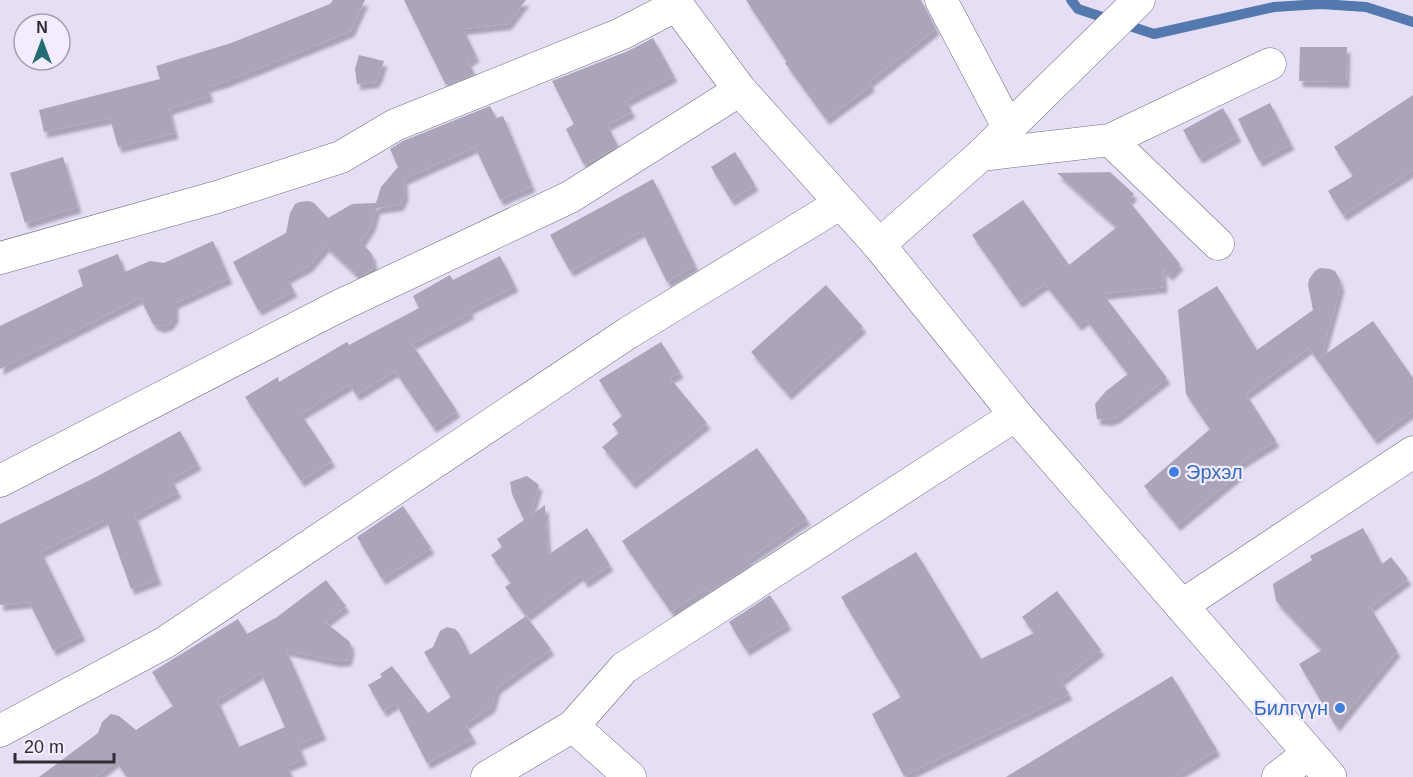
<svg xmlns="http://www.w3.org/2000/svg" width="1413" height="777" viewBox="0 0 1413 777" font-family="Helvetica,sans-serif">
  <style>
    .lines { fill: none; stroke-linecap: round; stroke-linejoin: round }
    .stream { stroke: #5379af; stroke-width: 10 }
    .building { fill: #aba4ba; fill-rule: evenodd; filter: url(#shadow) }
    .minor-casing { stroke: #746d81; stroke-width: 33 }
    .major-casing { stroke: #746d81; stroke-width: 34 }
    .minor { stroke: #fff; stroke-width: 32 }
    .major { stroke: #fff; stroke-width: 33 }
    .shop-dot { fill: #3f7fe0; stroke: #f2ecfe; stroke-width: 2 }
    .labels { text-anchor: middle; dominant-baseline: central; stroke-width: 4.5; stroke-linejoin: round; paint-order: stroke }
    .shop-label { font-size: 20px; fill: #366cbe; stroke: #f2ecfe; text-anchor: start }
  </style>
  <defs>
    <filter id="shadow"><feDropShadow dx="3.5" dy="6" stdDeviation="1.5" flood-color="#0004"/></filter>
  </defs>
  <rect width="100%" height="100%" fill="#e5def5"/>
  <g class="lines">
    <!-- stream -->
    <path class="stream" d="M1071,0L1078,9L1154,34L1274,7L1321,4L1366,7L1413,22"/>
  </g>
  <!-- building -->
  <path class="building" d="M333,0H365L351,31L227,81L207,87L210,96L169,109L175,133L118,147L110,118L44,132L39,110L160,79L156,66L231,43L330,4Z
    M404,0H526L508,24L463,29L476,56L468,61L474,74L446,85Z
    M746,0H921L936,29L869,82L872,85L826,119L785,63L787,62Z
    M653,38L674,76L626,101L632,112L607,125L618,146L584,165L566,129L574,124L552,81L628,51Z
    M1300,47H1347L1346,82L1299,81Z
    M359,55L384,61L379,76L375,82L357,84L355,69Z
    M1413,95V170L1343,215L1328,191L1353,176L1334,147Z
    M1270,103L1291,144L1259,161L1238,119Z
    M490,106L496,118L503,116L532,186L500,200L475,147L404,179L405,195L400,205L377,208L372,225L361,242L372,254L374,264L371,270L364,274H356L326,246L309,266L287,278L294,291L258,310L233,262L286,233L290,213L295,204L299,202L309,201L314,203L328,218L352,204L376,203L381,187L398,167L390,149L403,141Z
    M1223,108L1238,136L1199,158L1183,130Z
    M735,152L755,185L731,200L711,167Z
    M63,157L78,207L25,223L10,173Z
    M1110,172L1134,194L1128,200L1180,264L1169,275L1163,269L1164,287L1103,294L1167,378L1117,417L1109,420L1097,419L1095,404L1106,391L1128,374L1086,319L1078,325L1045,284L1019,302L972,235L1023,200L1069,265L1117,227L1057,173Z
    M653,179L695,265L667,282L642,231L570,271L550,235Z
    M213,241L229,278L175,303V316L170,324L161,327L153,324L140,298L0,369V326L83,286L78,270L118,254L125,272L150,261L164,263Z
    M500,256L515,286L469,309L471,313L412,344L457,411L433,427L395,371L356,395L350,384L301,414L332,461L301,481L245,397L278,377L279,382L347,342L349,345L419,308L413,296L450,275L453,280Z
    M1320,268L1330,269L1335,271L1338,276L1341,286L1321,357L1373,321L1413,378V411L1374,439L1309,348L1246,394L1276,441L1234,467L1240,473L1177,525L1144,486L1210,429L1186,394L1178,310L1217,286L1257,350L1313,310L1308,285L1309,279L1315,271Z
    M826,285L863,327L788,394L751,352Z
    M661,342L680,372L670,378L707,423L632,483L602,447L619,433L612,424L622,416L599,380Z
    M180,431L198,464L171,479L178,492L135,515L158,579L131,589L106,519L41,552L82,635L53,650L29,602L0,605V524L98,476Z
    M757,448L807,519L747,560L751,565L709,592L707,588L671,612L622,541Z
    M527,476L539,485L530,516L545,505L548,555L587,528L610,565L585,582L580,575L526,616L505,587L511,583L491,555L502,547L497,539L524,520L512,494L510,482Z
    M403,506L431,548L382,579L357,537Z
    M1363,528L1382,564L1391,557L1408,579L1370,607L1397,651L1336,726L1299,664L1322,650L1276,601L1273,584L1312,560L1310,556Z
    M916,552L981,659L1034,633L1022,617L1057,591L1101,650L1061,680L1069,694L904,776L872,714L901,697L841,597Z
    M326,580L346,606L325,622L350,642L351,649L348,660L337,661L286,650L323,734L298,745L304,759L287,766L292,777H127L116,761L95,777H39L98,733L102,722L111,714L119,716L136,730L173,706L152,672L238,619L247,634L277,617ZM261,673L285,727L239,747L217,700Z
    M770,595L788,624L746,650L729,622Z
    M526,616L551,649L497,688L492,706L488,709L465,724L473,738L427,763L396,703L383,711L368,685L382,677L380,674L392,666L428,713L451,697L424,652L433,647L440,631L447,627L455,629L459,633L470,655Z
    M1172,676L1217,750L1173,777H1006Z"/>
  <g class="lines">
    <defs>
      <path id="minor" d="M941,0L1008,127
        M1110,140L1218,244
        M981,155L1110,140L1270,64
        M879,245L981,155L1139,0
        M0,258L217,197L341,157L395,125L621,34L677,5
        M0,481L337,307L570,197L740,90
        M1181,606L1413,452
        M573,726L630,777
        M0,731L164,643L628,333L841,203
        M487,777L573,726L624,668L1016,415
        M1278,777L1309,753"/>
      <path id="major" d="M673,0L740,90L879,245L1016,415L1330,777"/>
    </defs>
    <!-- minor casing -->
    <use href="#minor" class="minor-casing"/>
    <!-- major casing -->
    <use href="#major" class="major-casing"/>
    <!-- minor -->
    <use href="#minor" class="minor"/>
    <!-- major -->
    <use href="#major" class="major"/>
  </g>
  <!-- markers -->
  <g class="shop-dot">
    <circle cx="1174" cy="472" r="6"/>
    <circle cx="1340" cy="708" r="6"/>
  </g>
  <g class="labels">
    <!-- shop labels -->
    <g class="shop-label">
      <text x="1186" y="472">Эрхэл</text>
      <text x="1328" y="708" text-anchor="end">Билгүүн</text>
    </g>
  </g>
  <!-- north arrow -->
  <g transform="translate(42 42)"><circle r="28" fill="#f2ecfe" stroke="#a49fae" stroke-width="1.5"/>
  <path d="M0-4.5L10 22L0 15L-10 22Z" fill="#236d75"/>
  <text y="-9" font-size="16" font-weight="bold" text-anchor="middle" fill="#2f2c35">N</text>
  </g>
  <!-- scale -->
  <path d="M15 753v9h99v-9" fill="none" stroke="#2f2c35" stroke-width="3"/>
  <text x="24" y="753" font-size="18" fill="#2f2c35" stroke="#f2ecfe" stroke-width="4.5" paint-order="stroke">20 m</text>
</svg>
